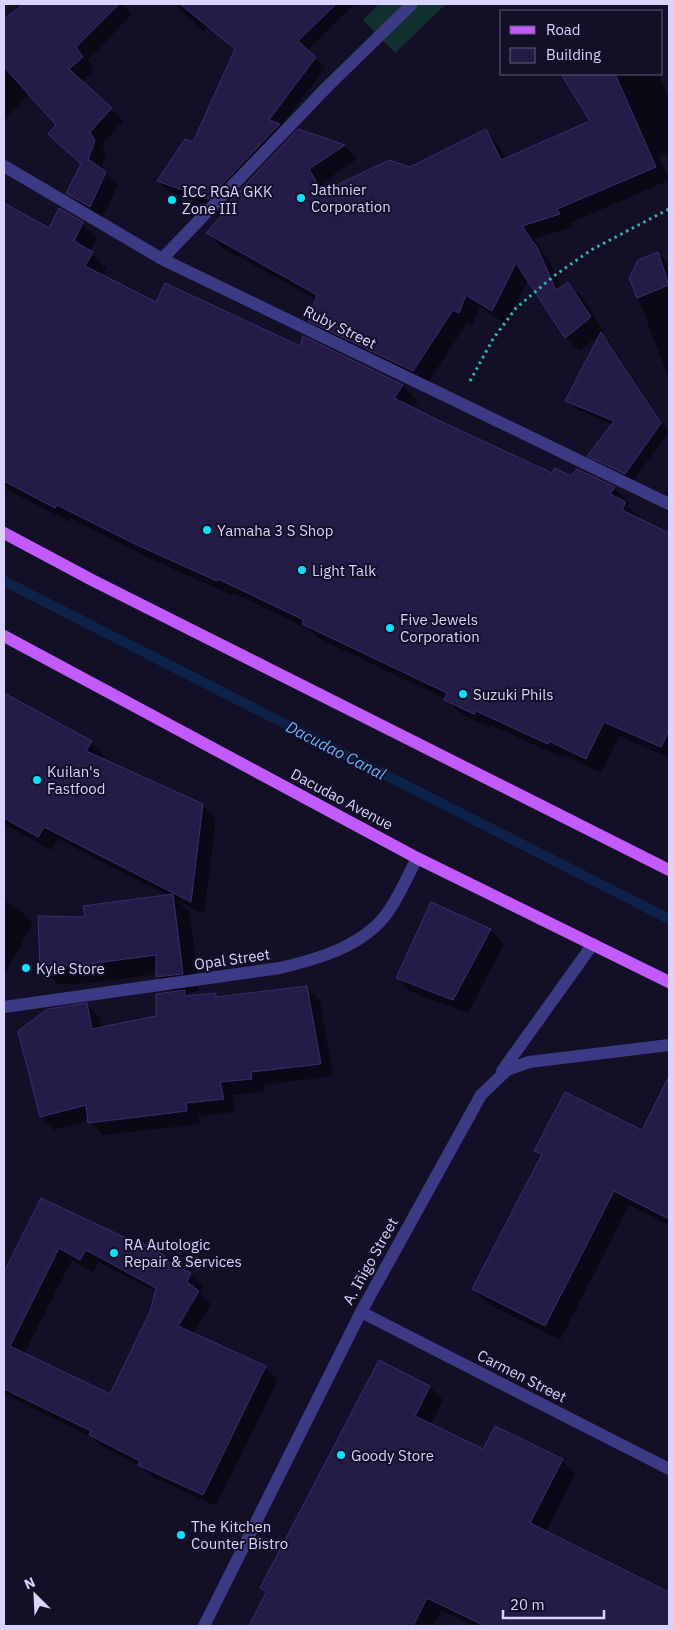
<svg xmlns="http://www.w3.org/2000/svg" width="673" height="1630" viewBox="0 0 673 1630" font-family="'IBM Plex Sans',sans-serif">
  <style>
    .green { fill: #12302f }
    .shadow { fill: #0007; fill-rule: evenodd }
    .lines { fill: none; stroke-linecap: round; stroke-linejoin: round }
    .stream { stroke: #0c2248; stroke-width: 10 }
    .building { fill: #241b47; stroke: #3b2d73; fill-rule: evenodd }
    .path { stroke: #2fb8b0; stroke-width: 3; stroke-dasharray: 2.5 4; stroke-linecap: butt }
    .minor { stroke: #3d3a85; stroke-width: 12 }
    .major { stroke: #c25bff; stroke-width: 12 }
    .poi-dot { fill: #00e5ff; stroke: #130f26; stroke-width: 2 }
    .labels { text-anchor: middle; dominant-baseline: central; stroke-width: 4; stroke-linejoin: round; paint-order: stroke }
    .poi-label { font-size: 15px; fill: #d9d4ff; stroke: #130f26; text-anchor: start }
    .street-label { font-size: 15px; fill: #d9d4ff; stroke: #130f26 }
    .water-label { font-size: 16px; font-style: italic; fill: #62b6ff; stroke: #130f26 }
  </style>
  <rect width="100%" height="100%" fill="#130f26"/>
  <!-- green -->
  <path class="green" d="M379,4H446L395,53L363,20Z"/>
  <!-- shadow -->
  <path class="shadow" d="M26,4H122L132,14L88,60L94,70L81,82L123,121L102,144L106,154L101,170L118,185L102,218L80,205L68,193L82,165L57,125L29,94L4,121V21Z
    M175,4H255L273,20L289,4L354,5L307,51L325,68L281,126L289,134L218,208L168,191L158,181L193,144L236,50L208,27L203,31Z
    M563,74H658L669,97V153L658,156L669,180L570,223L573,227L534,239L551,264L561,288L568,283L582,297L604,331L580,351L566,338L528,279L506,324L480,307L472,326L467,323L427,384L324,334L310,320L317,300L221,247L208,233L231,208L227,205L298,131L344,146L357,159L322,183L327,192L410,168L485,131L499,145L506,159L592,122Z
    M4,204L50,229L82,223L97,238L90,252L107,268L103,276L156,304L301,347L304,338L403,386L418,401L412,408L553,474L614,488L629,503L627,505L640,518L639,520L663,531L669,538V559L649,591L669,604V758L619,736L601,773L564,755L563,758L491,725L490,728L461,714L446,699L318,638L309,629L233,593L232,595L151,559L72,519L70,522L4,488Z
    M658,253L669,265V378L630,278Z
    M601,334L609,341L668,432L633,481L597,463L589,455L613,425L575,408L567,400Z
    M4,693L91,742L104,755L102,759L202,805L216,819L204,914L178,901L190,913L199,991L186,993L190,997L216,994L220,998L307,988L320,1001L333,1076L263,1085L265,1092L232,1095L236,1112L198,1116L200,1124L103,1135L89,1120L54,1130L41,1117L87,1005L100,1018L102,1028L157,1017L173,993L157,977V974L91,983L58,984L41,966L86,919L169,896L58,839L52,850L4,824Z
    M4,901L19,909L33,923L4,976Z
    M490,930L504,944L468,1013L411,992L397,978Z
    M669,1079V1225L629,1205L560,1340L488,1304L473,1289L542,1157L536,1151L642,1132Z
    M42,1200L139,1248L164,1257L173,1266L191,1274L203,1287L200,1293L211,1304L193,1335L265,1368L278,1380L216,1506L153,1477L143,1468L103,1447L94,1439L4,1394V1275ZM72,1260L93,1272L99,1262L156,1292L152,1312L111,1395L24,1354Z
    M430,1387L443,1400L430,1425L484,1451L562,1460L575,1473L546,1532L669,1592V1626H474L441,1610L433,1626H250L267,1593L262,1588Z"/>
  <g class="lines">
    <!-- stream -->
    <path class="stream" d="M4,581L669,919"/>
  </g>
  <!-- building -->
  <path class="building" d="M24,4H119L76,47L83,57L69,69L112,108L90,132L95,141L88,159L106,172L90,207L66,193L81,164L48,134L56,125L4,67V19Z
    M180,4H336L298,41L316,57L269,120L280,124L208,199L157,181L185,139L193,142L235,49Z
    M561,74H615L656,167L557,209L560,214L522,226L538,249L556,290L568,282L591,317L565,338L516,263L492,311L466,295L459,313L453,310L413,371L308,321L317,295L206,233L230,206L226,205L298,129L345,145L309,169L322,192L389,160L410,167L486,129L501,160L590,121Z
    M4,203L49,228L59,208L83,222L74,241L93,252L85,266L156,302L165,283L300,346L303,336L403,385L394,398L438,420L552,473L555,468L571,476L577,469L615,487L610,494L626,502L622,510L669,533V730L661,747L604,722L586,759L549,741L548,744L476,711L474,714L444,700L447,693L302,624L304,620L218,579L217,581L135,544L57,505L55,508L4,481Z
    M658,252L669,285L637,298L629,278L638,260Z
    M601,332L661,423L625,474L587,456L614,421L565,401Z
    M4,693L92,741L86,751L203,804L191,902L44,827L38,837L4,818Z
    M173,894L183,974L156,977V955L73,966L40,967L38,916L85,917L83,906Z
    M431,902L491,929L453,1000L396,978Z
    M307,986L321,1064L251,1072L252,1079L220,1082L224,1099L186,1103L187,1111L88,1123L86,1105L40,1117L18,1031L48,1009L87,1003L92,1029L156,1016V994L185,990V996L216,993V997Z
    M669,1076V1219L614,1191L545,1326L472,1289L542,1154L534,1151L565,1092L642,1130Z
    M41,1198L128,1239L139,1247L142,1243L165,1256L163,1260L191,1273L187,1282L199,1291L178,1326L266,1366L203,1495L138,1465L140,1461L89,1435L91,1431L4,1389V1272ZM59,1248L80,1260L86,1250L156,1288L150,1312L110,1394L10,1346Z
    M379,1360L430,1386L415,1416L483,1449L495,1426L563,1459L530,1523L669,1592V1626H485L427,1598L413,1626H249L267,1591L260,1588Z"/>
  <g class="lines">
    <!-- path -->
    <path class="path" d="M470,381L493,339L516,308L554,276L591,250L669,209"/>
    <!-- minor -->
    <path class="minor" d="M4,166L162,259L669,504
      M162,259L327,87L412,4
      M4,1007L280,968C318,959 364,946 388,912C399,896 408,876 417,858
      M502,1071L593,944
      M361,1312L669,1469
      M204,1626L361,1312L481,1095L507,1070L529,1062L669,1045"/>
    <!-- major -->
    <path class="major" d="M4,533L92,580L669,870
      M4,636L417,858L669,982"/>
  </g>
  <!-- markers -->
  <g class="poi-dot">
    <circle cx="301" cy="198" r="5"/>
    <circle cx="172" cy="200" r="5"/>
    <circle cx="207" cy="530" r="5"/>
    <circle cx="302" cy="570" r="5"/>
    <circle cx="390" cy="628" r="5"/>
    <circle cx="463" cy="694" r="5"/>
    <circle cx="37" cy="780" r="5"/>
    <circle cx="26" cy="968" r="5"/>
    <circle cx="114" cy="1253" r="5"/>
    <circle cx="341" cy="1455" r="5"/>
    <circle cx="181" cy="1535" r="5"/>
  </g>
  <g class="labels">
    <!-- poi labels -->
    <g class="poi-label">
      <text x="311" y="189">Jathnier<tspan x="311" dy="17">Corporation</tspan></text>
      <text x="182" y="191">ICC RGA GKK<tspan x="182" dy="17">Zone III</tspan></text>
      <text x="217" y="530">Yamaha 3 S Shop</text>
      <text x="312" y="570">Light Talk</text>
      <text x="400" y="619">Five Jewels<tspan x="400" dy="17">Corporation</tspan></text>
      <text x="473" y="694">Suzuki Phils</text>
      <text x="47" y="771">Kuilan's<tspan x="47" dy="17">Fastfood</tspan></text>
      <text x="36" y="968">Kyle Store</text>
      <text x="124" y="1244">RA Autologic<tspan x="124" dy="17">Repair &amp; Services</tspan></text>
      <text x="351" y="1455">Goody Store</text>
      <text x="191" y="1526">The Kitchen<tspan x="191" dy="17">Counter Bistro</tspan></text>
    </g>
    <!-- street labels -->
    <g class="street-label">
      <text transform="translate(340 327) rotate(26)">Ruby Street</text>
      <text transform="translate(342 799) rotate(28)">Dacudao Avenue</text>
      <text transform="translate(232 959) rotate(-8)">Opal Street</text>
      <text transform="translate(370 1261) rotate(-61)">A. Iñigo Street</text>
      <text transform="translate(522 1376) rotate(27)">Carmen Street</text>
    </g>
    <!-- water labels -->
    <g class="water-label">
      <text transform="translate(336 750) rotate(27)">Dacudao Canal</text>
    </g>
  </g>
  <!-- border -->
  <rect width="673" height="1630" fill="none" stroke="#d9d4ff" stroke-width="10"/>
  <!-- legend -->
  <rect x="500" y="10" width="162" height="65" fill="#130f26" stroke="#625e7d"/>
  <rect x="510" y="26" width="25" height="8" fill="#c25bff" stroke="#625e7d"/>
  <text x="546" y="35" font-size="15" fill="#d9d4ff">Road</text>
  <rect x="510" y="48" width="25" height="15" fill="#241b47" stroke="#625e7d"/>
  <text x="546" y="60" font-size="15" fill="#d9d4ff">Building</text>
  <!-- north arrow -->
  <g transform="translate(35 1595) rotate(336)" stroke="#130f26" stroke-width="4" paint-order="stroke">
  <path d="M0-4L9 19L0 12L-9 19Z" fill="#d9d4ff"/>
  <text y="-8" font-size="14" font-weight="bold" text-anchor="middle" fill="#d9d4ff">N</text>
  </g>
  <!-- scale -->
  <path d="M503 1610v8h101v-8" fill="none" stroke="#d9d4ff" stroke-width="2.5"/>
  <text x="510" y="1610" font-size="15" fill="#d9d4ff" stroke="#130f26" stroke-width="4" paint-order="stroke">20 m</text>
</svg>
